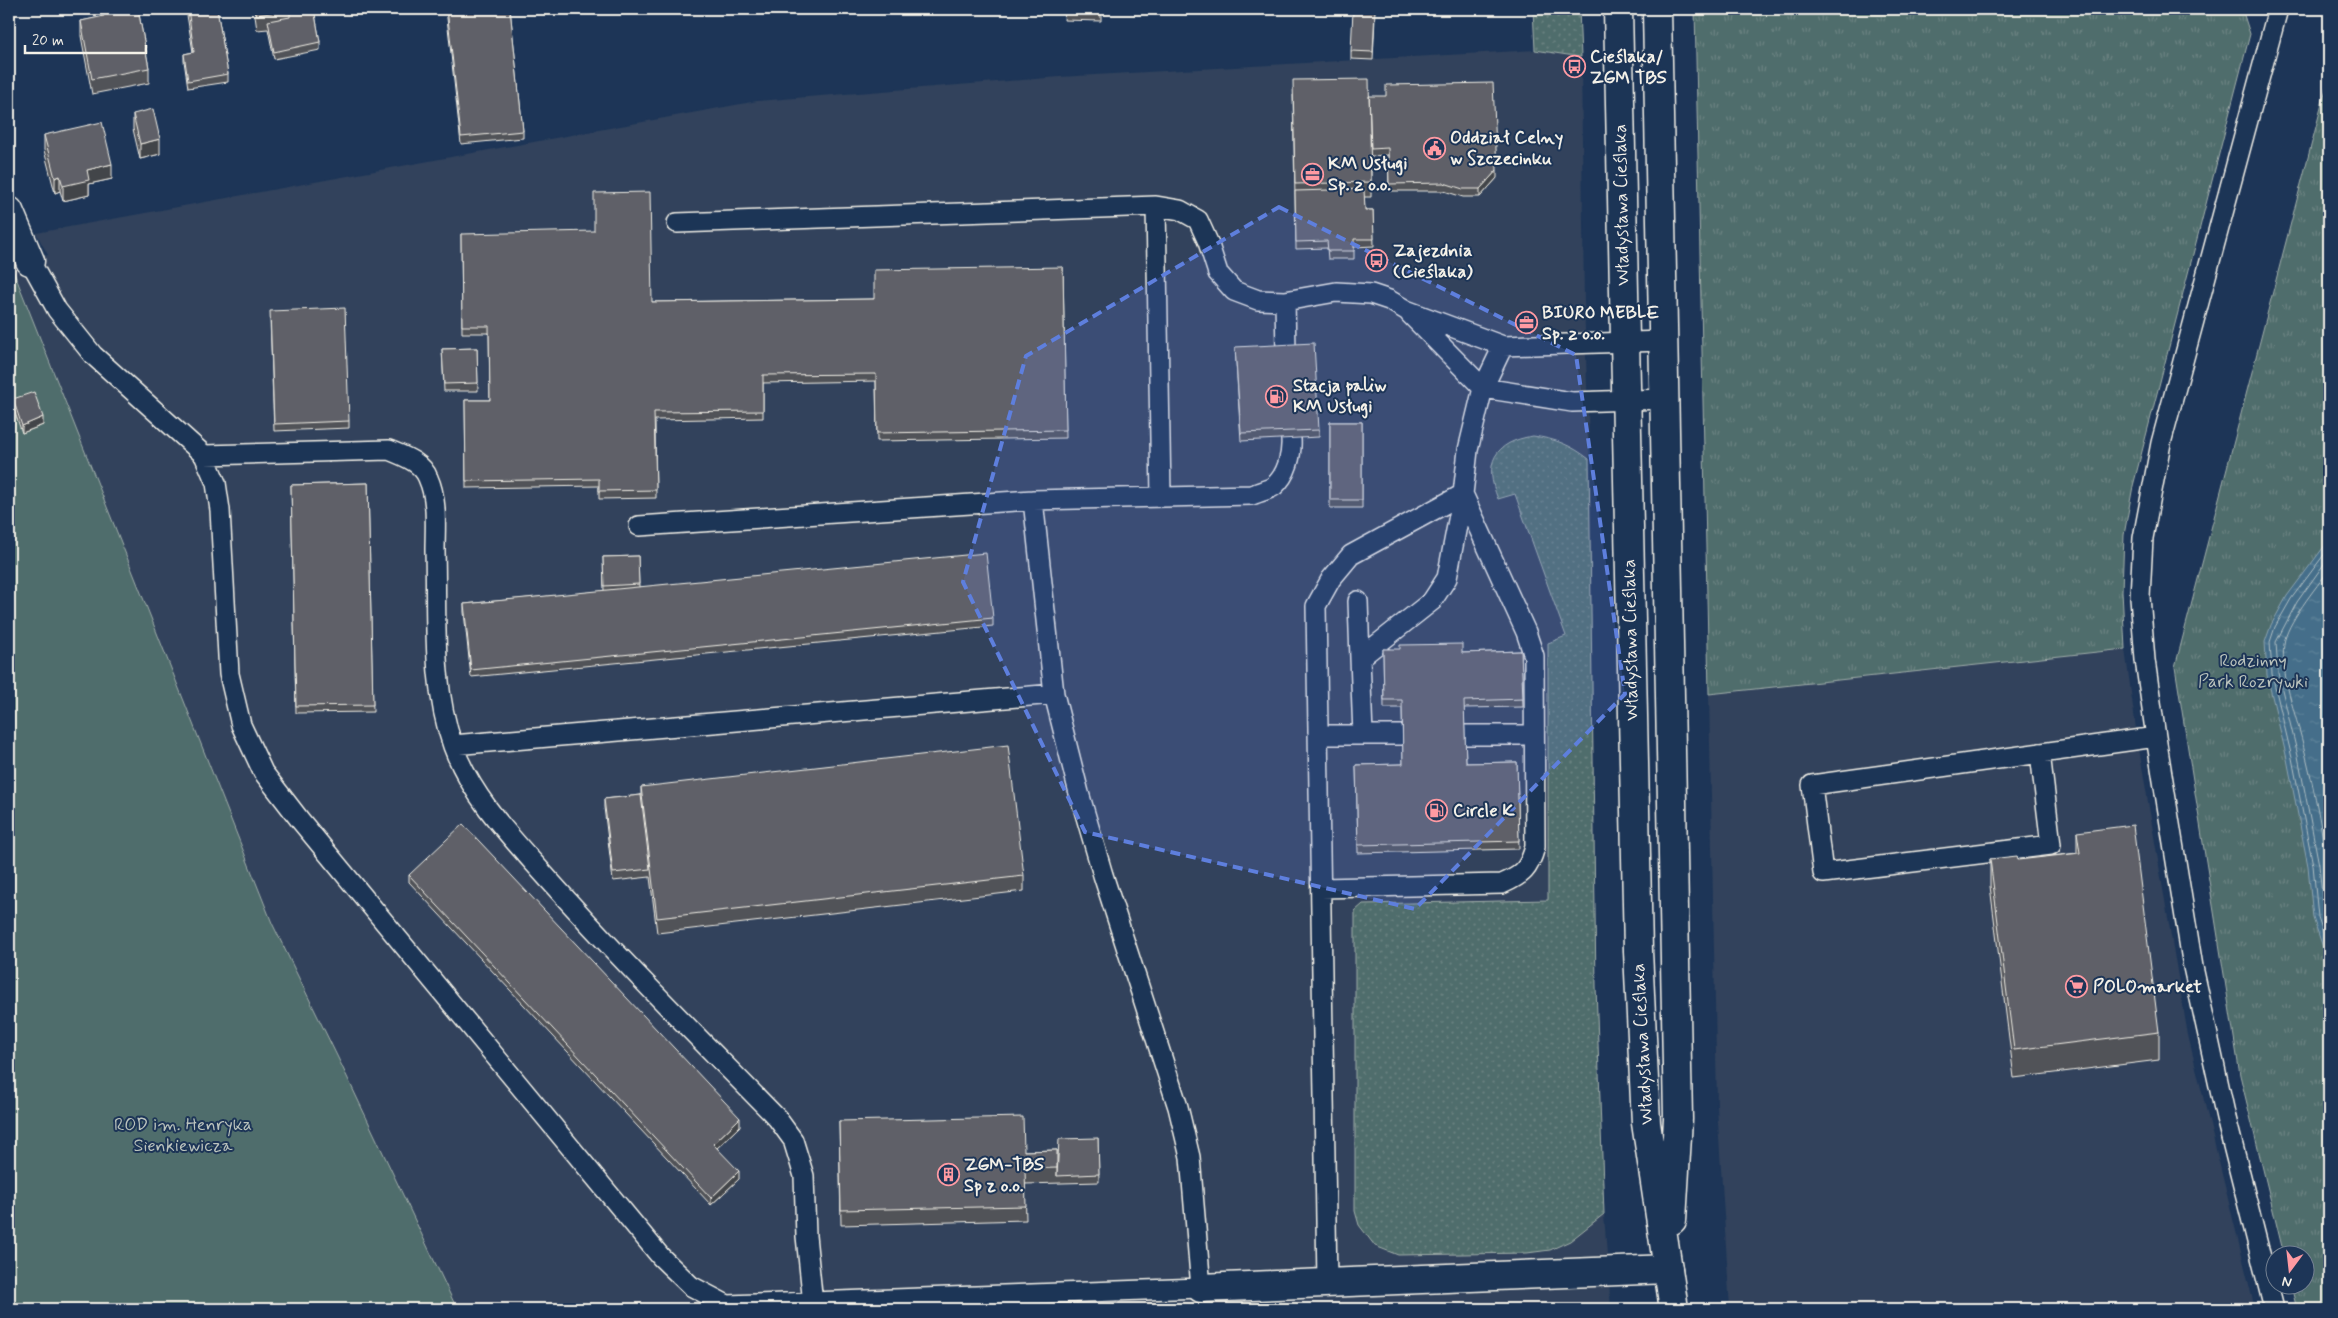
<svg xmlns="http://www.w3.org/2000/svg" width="2338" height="1318" viewBox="0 0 2338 1318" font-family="Mynerve,sans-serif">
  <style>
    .built { fill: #30425c }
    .grass { fill: url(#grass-dots); stroke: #a2afaa }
    .park { fill: url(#park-tufts); stroke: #a2afaa }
    .garden { fill: #506d6c; stroke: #a2afaa }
    .water { fill: url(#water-ripples); stroke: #8aa2b0 }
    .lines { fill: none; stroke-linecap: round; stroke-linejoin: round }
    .shore { stroke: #aebdc2; stroke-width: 1 }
    .lane-casing { stroke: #f4f1e8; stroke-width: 22 }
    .street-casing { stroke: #f4f1e8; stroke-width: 31 }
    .secondary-casing { stroke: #f4f1e8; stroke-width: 31 }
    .lane { stroke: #1d3557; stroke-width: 19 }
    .street { stroke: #1d3557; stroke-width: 28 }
    .secondary { stroke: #1d3557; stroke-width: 28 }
    .wall { fill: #515359; stroke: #f4f1e8 }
    .shaded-wall { fill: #424449; stroke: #f4f1e8 }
    .building { fill: #5e6168; stroke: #f4f1e8 }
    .marked { fill: #5e7fdd; fill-opacity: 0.2; stroke: #5e7fdd; stroke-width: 4; stroke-dasharray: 10 6; stroke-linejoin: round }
    .labels { text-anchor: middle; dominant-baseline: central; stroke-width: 4; stroke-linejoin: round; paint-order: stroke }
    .poi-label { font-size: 18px; font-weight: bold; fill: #f4f1e8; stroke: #1d3557; text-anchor: start }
    .street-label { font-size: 18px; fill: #f4f1e8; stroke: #1d3557 }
    .park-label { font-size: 18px; fill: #bbc3bd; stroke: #1d3557 }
  </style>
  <defs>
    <pattern id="grass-dots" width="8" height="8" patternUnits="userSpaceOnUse" patternTransform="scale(1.25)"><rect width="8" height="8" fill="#506d6c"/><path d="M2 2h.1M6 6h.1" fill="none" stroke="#6a8281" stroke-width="1.8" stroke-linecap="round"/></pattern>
    <pattern id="park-tufts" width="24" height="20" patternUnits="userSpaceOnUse" patternTransform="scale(1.25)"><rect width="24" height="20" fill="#506d6c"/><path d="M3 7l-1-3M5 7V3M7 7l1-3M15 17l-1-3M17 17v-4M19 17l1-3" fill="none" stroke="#6a8281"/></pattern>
    <pattern id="water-ripples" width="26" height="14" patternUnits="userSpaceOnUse" patternTransform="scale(1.25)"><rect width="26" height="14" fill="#446e8a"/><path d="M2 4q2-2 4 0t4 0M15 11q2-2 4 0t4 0" fill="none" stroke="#60839a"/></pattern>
  </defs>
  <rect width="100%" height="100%" fill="#1d3557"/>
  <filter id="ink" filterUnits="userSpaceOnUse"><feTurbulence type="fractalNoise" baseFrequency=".02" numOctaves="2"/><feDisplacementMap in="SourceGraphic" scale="10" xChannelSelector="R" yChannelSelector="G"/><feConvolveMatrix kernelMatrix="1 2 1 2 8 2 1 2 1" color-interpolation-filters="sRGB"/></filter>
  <g filter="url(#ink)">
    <!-- built -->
    <path class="built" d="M1535,50L1581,57L1584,301L1591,496L1596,986L1604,1214L1611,1309H457L340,1062L272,923L12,267L48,255L36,233L757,101L1059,77Z
      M2125,649L2138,743L2188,1035L2255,1309H1730L1717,1107L1709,694Z"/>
    <!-- grass -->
    <path class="grass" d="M1533,9H1579L1581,57L1535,50Z
      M1533,436C1556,439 1571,445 1589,459L1596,986L1604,1214L1570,1241L1550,1250L1527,1253L1398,1255L1375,1246L1359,1225L1355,1211V911L1363,904L1548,900V643L1566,636L1515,494L1498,499C1483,463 1494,442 1533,436Z"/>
    <!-- park -->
    <path class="park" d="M1695,9H2242L2250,34L2133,486L2124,535L2122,591L2125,649L1709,694Z
      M2329,77V1309H2297L2291,1286H2306V1256L2284,1255L2240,1075L2175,667Z"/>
    <!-- garden -->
    <path class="garden" d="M9,260L272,923L340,1062L457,1309H9Z"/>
    <!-- water -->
    <path class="water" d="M2329,540V965L2313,918L2308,866L2287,759L2267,675L2265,642L2271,625L2287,596Z"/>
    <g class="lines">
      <!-- shore -->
      <path class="shore" d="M2329,548L2291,599L2275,627L2270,642L2272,674L2292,758L2313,865L2318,917L2329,950
        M2329,557L2297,602L2276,642L2278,673L2298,756L2319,865L2324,916L2329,931
        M2329,570C2317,586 2286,624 2284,644C2280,674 2296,715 2303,744C2315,792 2325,841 2329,890"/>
      <defs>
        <path id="lane" d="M1156,206L1161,496
          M677,223L1156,206L1180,210L1198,220L1208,242L1218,273L1234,291L1258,300L1285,301L1336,292L1371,294L1389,300L1406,310L1503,346L1664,341
          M30,261L57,310L93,355L204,455L216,483L220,510L229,674L241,725L263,772L300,820L661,1257L691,1286L727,1305L1201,1288L1190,1157L1178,1107L1103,875L1079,793L1054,694L1033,500
          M1285,301L1286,352
          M1410,314L1483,388L1572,402L1665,399
          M204,455L389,450C403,456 422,462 428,478C438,500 435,527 435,551C437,614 431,685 453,746C473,800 513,839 550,881C623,963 701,1040 777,1118L793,1140L804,1176L806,1236L813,1304
          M639,526L1033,500L1252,495C1258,492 1269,490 1274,486C1287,475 1292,455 1291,439
          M1358,601L1360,658
          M1319,735H1534
          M1363,735L1360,658L1432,601L1447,578L1463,494
          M453,745L1054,694
          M2040,753L2051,845L1823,873L1812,785L2156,737
          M1321,888L1502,884C1523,875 1529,869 1535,847L1534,656L1526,632L1463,494
          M1327,1281L1316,606L1331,579L1351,555L1463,494L1468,450L1483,388L1503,346
          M2274,1309L2226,1118L2193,967L2156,737L2145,660L2140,597L2143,538L2161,443L2278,9"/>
        <path id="street" d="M9,211L30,261
          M1201,1288L1668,1269"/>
        <path id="secondary" d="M1618,9L1638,951L1646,1123L1674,1309
          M1657,9L1678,1119L1672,1220"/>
      </defs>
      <!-- lane casing -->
      <use href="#lane" class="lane-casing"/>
      <!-- street casing -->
      <use href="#street" class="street-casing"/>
      <!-- secondary casing -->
      <use href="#secondary" class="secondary-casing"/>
      <!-- lane -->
      <use href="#lane" class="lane"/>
      <!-- street -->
      <use href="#street" class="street"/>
      <!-- secondary -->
      <use href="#secondary" class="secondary"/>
    </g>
    <!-- wall -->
    <path class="wall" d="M100,9H138L149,68V83L92,94L81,36V21L101,17Z
      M186,9H217L228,74V82L188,88L184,61V54L193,52Z
      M254,9H314L320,42V50L274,59L268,29L257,30Z
      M446,9H510L523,131V138L461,144Z
      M519,9H534L519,10Z
      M1065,9H1101V21L1064,20Z
      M1375,18L1373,60L1351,59V51Z
      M1293,95L1369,96L1497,178L1480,197H1463L1444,191H1389L1388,155L1371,156V197H1364L1365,210H1373L1374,246L1354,247V259H1328L1327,248L1296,249Z
      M133,114L160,154L140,159L133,129Z
      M44,135L112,179L89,184V195L63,201L60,191L55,193L44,150Z
      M461,234L652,302L874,299L1063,267L1066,438L877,441L876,381L763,383V418L655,420L656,498L599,499V486L466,488L465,400H490L489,333H462Z
      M270,319L349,421V428L274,431Z
      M1235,347L1319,430V437L1241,441Z
      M477,348L478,391H444L442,349Z
      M13,399L43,425L22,433L13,407Z
      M1330,422H1362V508H1330Z
      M368,483L373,712L296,713L291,485Z
      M638,556L639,587L993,618V626L471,677L464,612V604L604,591L603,557Z
      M1383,649L1462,653L1521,651L1523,707L1464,708L1466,763L1517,762L1519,849L1358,853L1356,765L1403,764L1402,708H1384Z
      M641,787L1024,876V891L657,933L650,877L613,881L604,807V799L641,795Z
      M2077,832L2159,1032V1060L2014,1078L1990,886V859L2018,860L2077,853Z
      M409,875L740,1126L717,1148L739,1179L711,1205L409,882Z
      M839,1121L1024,1151L1057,1150V1176L1098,1138L1099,1182L1025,1184L1026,1220L841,1225Z"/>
    <!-- shaded-wall -->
    <path class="shaded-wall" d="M160,139V154L140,159V144Z
      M112,164V179L89,184V195L63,201V186L87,170Z
      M1497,170V178L1480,197V189Z
      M60,176V191L55,193V178Z
      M43,417V425L22,433V426Z
      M740,1118V1126L713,1152V1144Z
      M739,1171V1179L711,1205V1198Z"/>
    <!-- building -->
    <path class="building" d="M102,9H138L149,68L92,79L81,21L104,16Z
      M188,9H217L228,74L188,81L184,54L194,52Z
      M256,9H290V10L257,15Z
      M290,9H314L320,42L274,52L268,21L290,17Z
      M447,9H510L523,131L461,137Z
      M1065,9H1101V14L1064,13Z
      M1353,10H1375L1373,52L1351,51Z
      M1369,79L1371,182L1295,184L1293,80Z
      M1493,83L1497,170L1480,189H1463L1444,183L1389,184L1388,148L1371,149L1369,96H1386V85Z
      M153,109L160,139L140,144L133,114Z
      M102,122L112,164L87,170L89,180L63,186L60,176L55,178L44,135Z
      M1364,189L1365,210H1373L1374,239H1354V251H1328L1327,241L1296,242L1295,191Z
      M650,192L652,302L874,299V270L1063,267L1066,430L877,433L876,374L763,375V411L654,412L656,490L599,491V479L466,481L465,400H490L489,326H462L461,234L594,231V193Z
      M345,308L349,421L274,424L270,311Z
      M1314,343L1319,430L1241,433L1235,347Z
      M477,348L478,383L444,384L442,349Z
      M34,392L43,417L22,426L13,399Z
      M1330,422H1362V500H1330Z
      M368,483L373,705L296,706L291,485Z
      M986,553L993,618L471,670L464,604Z
      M638,556L639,584L604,586L603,557Z
      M1462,644V653L1521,651L1523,699L1464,701L1466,763L1517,762L1519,841L1358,845L1356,765L1403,764L1402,700H1384L1383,649H1400V645Z
      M1008,745L1024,876L657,918L641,787Z
      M641,795L650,869L613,873L604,799Z
      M463,824L740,1118L713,1144L739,1171L711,1198L409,875Z
      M2133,825L2159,1032L2014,1050L1990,859L2017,856L2018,860L2080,853L2077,832Z
      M1023,1117L1024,1151L1057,1150V1168L1025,1169L1026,1206L841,1210L839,1121Z
      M1098,1138L1099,1174L1057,1176L1059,1139Z"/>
  </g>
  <!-- marked area -->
  <path class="marked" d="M1279,207L1576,355L1625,694L1415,909L1085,832L963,582L1026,356Z"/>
  <!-- icons -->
  <defs>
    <symbol id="bus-ring" viewBox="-11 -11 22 22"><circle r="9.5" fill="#1d3557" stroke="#ff9aa2" stroke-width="1.5"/><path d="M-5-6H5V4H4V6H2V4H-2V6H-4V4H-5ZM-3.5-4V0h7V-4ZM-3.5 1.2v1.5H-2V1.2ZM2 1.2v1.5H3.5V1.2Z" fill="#ff9aa2"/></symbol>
    <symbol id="civic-ring" viewBox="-11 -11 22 22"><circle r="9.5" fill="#1d3557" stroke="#ff9aa2" stroke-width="1.5"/><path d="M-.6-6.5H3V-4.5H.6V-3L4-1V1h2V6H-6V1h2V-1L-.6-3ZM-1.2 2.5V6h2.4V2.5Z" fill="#ff9aa2"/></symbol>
    <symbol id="office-ring" viewBox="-11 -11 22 22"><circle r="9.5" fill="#1d3557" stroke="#ff9aa2" stroke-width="1.5"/><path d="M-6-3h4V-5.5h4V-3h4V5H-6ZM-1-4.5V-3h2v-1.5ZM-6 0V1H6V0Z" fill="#ff9aa2"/></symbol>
    <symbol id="fuel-ring" viewBox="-11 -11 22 22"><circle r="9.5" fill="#1d3557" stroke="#ff9aa2" stroke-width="1.5"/><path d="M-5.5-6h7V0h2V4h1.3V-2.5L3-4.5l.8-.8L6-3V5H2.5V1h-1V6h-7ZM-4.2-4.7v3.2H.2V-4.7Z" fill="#ff9aa2"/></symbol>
    <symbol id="supermarket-ring" viewBox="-11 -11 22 22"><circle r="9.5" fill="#1d3557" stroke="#ff9aa2" stroke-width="1.5"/><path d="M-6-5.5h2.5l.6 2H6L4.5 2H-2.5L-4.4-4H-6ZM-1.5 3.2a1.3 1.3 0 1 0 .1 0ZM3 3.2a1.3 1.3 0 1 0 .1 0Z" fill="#ff9aa2"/></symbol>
    <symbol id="building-ring" viewBox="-11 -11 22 22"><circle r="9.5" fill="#1d3557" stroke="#ff9aa2" stroke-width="1.5"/><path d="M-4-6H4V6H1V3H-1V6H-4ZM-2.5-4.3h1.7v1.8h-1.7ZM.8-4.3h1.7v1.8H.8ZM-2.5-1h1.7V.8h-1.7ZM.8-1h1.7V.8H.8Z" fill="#ff9aa2"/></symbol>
  </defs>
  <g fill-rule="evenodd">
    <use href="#bus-ring" x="1562" y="54" width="25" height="25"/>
    <use href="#civic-ring" x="1422" y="136" width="25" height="25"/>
    <use href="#office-ring" x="1300" y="162" width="25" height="25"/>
    <use href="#bus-ring" x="1364" y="248" width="25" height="25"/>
    <use href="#office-ring" x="1514" y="310" width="25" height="25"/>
    <use href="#fuel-ring" x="1264" y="384" width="25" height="25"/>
    <use href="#fuel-ring" x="1424" y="798" width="25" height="25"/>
    <use href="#supermarket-ring" x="2064" y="974" width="25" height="25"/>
    <use href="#building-ring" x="936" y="1162" width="25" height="25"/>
  </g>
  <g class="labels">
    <!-- poi labels -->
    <g class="poi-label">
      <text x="1590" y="57">Cieślaka/<tspan x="1590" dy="21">ZGM TBS</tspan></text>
      <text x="1450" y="138">Oddział Celny<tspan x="1450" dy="21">w Szczecinku</tspan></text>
      <text x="1328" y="164">KM Usługi<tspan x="1328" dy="21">Sp. z o.o.</tspan></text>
      <text x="1393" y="251">Zajezdnia<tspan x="1393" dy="21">(Cieślaka)</tspan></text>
      <text x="1542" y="313">BIURO MEBLE<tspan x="1542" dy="21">Sp. z o.o.</tspan></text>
      <text x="1293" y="386">Stacja paliw<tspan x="1293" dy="21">KM Usługi</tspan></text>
      <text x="1453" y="811">Circle K</text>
      <text x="2093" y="987">POLOmarket</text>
      <text x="964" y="1165">ZGM-TBS<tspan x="964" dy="21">Sp z o.o.</tspan></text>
    </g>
    <!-- street labels -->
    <g class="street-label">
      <text transform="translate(1622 205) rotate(-91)">Władysława Cieślaka</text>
      <text transform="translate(1631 640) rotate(-91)">Władysława Cieślaka</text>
      <text transform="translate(1643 1044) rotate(-93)">Władysława Cieślaka</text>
    </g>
    <!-- park labels -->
    <g class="park-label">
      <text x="2253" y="661">Rodzinny<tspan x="2253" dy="21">Park Rozrywki</tspan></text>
      <text x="183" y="1125">ROD im. Henryka<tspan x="183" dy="21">Sienkiewicza</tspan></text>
    </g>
  </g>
  <!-- margin -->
  <rect width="2338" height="1318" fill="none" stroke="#1d3557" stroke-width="30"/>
  <rect x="15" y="15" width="2308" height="1288" fill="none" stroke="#f4f1e8" stroke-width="2" filter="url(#ink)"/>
  <!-- north arrow -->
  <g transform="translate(2290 1270) rotate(195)"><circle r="24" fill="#1d3557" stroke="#738091"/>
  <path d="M0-4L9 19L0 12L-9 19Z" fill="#ff9aa2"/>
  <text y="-8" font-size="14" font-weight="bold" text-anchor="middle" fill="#f4f1e8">N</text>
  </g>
  <!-- scale -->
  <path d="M25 45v8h121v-8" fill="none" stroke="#f4f1e8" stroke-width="2.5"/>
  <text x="32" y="45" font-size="15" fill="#f4f1e8" stroke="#1d3557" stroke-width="4" paint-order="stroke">20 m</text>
</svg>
